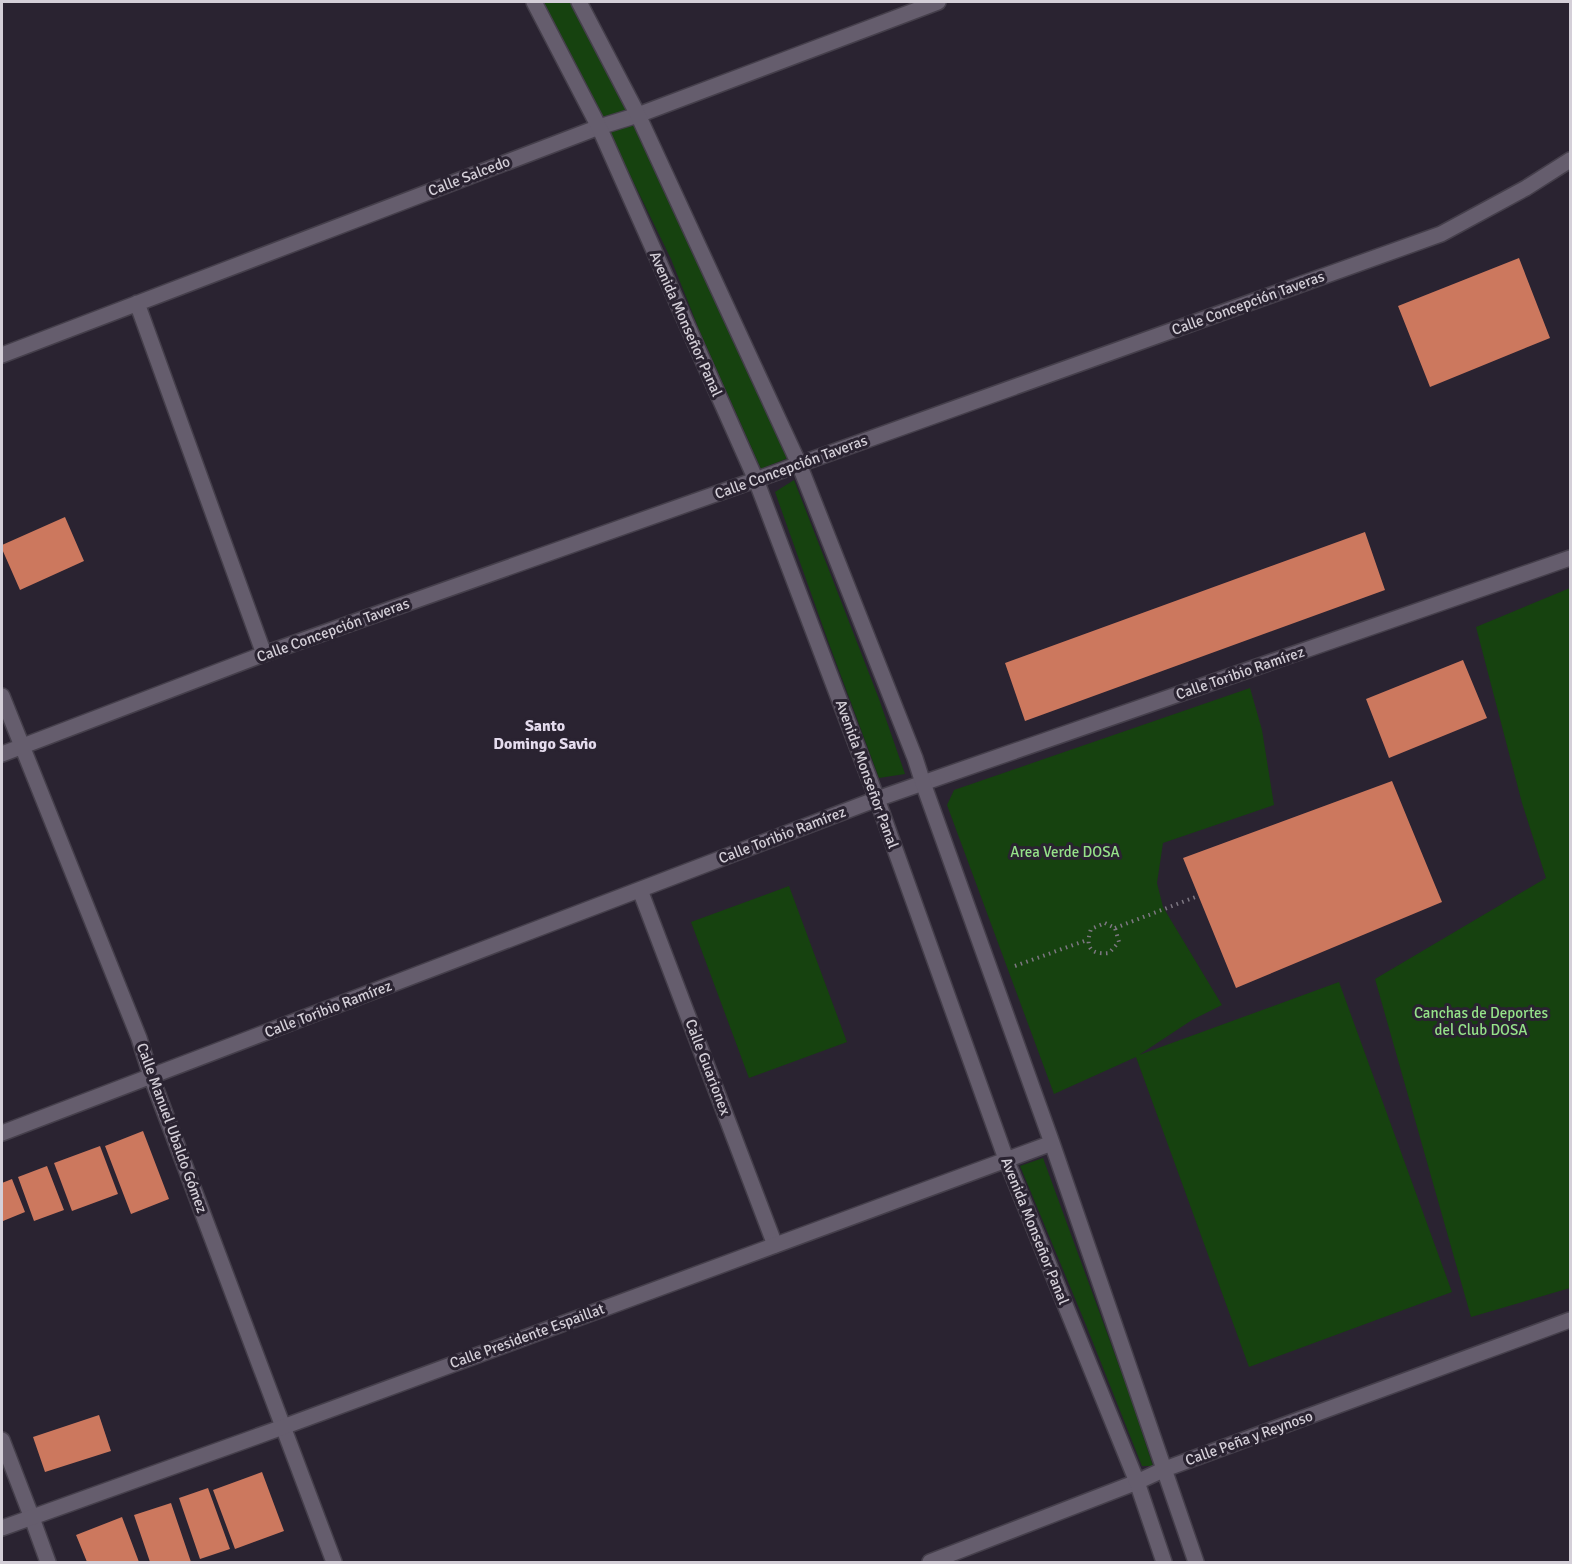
<svg xmlns="http://www.w3.org/2000/svg" width="1572" height="1564" viewBox="0 0 1572 1564" font-family="Signika,sans-serif">
  <style>
    .green { fill: #16420f }
    .building { fill: #cc785e }
    .lines { fill: none; stroke-linecap: round; stroke-linejoin: round }
    .minor-casing { stroke: #453f4b; stroke-width: 18 }
    .tertiary-casing { stroke: #453f4b; stroke-width: 18 }
    .path { stroke: #7d7782; stroke-width: 4; stroke-dasharray: 1.5 4.5; stroke-linecap: butt }
    .minor { stroke: #655d6d; stroke-width: 15 }
    .tertiary { stroke: #655d6d; stroke-width: 15 }
    .labels { text-anchor: middle; dominant-baseline: central; stroke-width: 6; stroke-linejoin: round; paint-order: stroke }
    .street-label { font-size: 15px; fill: #d4cfd8; stroke: #2a2331 }
    .park-label { font-size: 15px; fill: #95e289; stroke: #2a2331 }
    .neighbourhood-label { font-size: 16px; font-weight: bold; fill: #e5dcee; stroke: #2a2331 }
  </style>
  <rect width="100%" height="100%" fill="#2a2331"/>
  <!-- green -->
  <path class="green" d="M543,2H573L627,111L602,119Z
    M635,124L758,387L788,458L761,469L700,332L671,259L609,132Z
    M794,480L879,699L905,774L879,778L828,641L775,492Z
    M1570,588V1288L1471,1317L1375,979L1546,878L1522,803L1476,627Z
    M1250,688L1262,730L1274,805L1163,843L1157,883L1163,907L1222,1005L1192,1020L1139,1055L1339,982L1452,1292L1249,1367L1136,1057L1054,1094L947,805L954,790Z
    M789,886L847,1042L749,1078L691,922Z
    M1043,1158L1129,1393L1153,1466H1142L1086,1325L1020,1166Z"/>
  <!-- building -->
  <path class="building" d="M1519,258L1550,338L1430,387L1398,306Z
    M65,517L84,561L20,590L2,549V545Z
    M1365,532L1385,590L1025,721L1005,663Z
    M1463,660L1487,718L1389,758L1366,699Z
    M1392,781L1442,902L1236,988L1183,858Z
    M143,1131L169,1199L131,1214L105,1146Z
    M100,1146L118,1194L72,1211L54,1163Z
    M47,1166L64,1210L34,1221L18,1177Z
    M12,1179L25,1212L3,1221L2,1216V1183Z
    M99,1415L111,1451L45,1472L33,1437Z
    M262,1472L284,1531L235,1549L213,1490Z
    M208,1488L230,1549L200,1559L179,1498Z
    M171,1503L191,1562H150L134,1515Z
    M122,1517L139,1562H87L76,1535Z"/>
  <g class="lines">
    <defs>
      <path id="minor" d="M137,303L264,654
        M2,355L599,127L638,115L938,2
        M2,696L139,1038L151,1076L334,1562
        M2,754L264,654L741,485L1441,234L1526,188L1570,160
        M640,890L775,1245
        M2,1133L877,799L1570,558
        M2,1440L32,1518L48,1562
        M930,1562L1137,1482"/>
      <path id="tertiary" d="M534,2L599,127L756,480L877,799L1006,1159L1137,1482L1164,1562
        M579,2L638,115L799,464L915,758L923,783L1052,1143L1196,1562
        M1137,1482L1165,1469L1570,1320
        M2,1528L283,1427L1052,1143"/>
    </defs>
    <!-- minor casing -->
    <use href="#minor" class="minor-casing"/>
    <!-- tertiary casing -->
    <use href="#tertiary" class="tertiary-casing"/>
    <!-- path -->
    <path class="path" d="M1105,923L1115,928L1119,942L1109,953C1090,955 1085,947 1091,929Z
      M1115,928L1198,896
      M1015,966L1087,940"/>
    <!-- minor -->
    <use href="#minor" class="minor"/>
    <!-- tertiary -->
    <use href="#tertiary" class="tertiary"/>
  </g>
  <g class="labels">
    <!-- street labels -->
    <g class="street-label">
      <text transform="translate(469 176) rotate(-21)">Calle Salcedo</text>
      <text transform="translate(1248 303) rotate(-20)">Calle Concepción Taveras</text>
      <text transform="translate(686 324) rotate(66)">Avenida Monseñor Panal</text>
      <text transform="translate(791 467) rotate(-20)">Calle Concepción Taveras</text>
      <text transform="translate(333 630) rotate(-20)">Calle Concepción Taveras</text>
      <text transform="translate(1240 673) rotate(-19)">Calle Toribio Ramírez</text>
      <text transform="translate(867 774) rotate(70)">Avenida Monseñor Panal</text>
      <text transform="translate(782 835) rotate(-21)">Calle Toribio Ramírez</text>
      <text transform="translate(328 1009) rotate(-21)">Calle Toribio Ramírez</text>
      <text transform="translate(708 1067) rotate(69)">Calle Guarionex</text>
      <text transform="translate(172 1128) rotate(70)">Calle Manuel Ubaldo Gómez</text>
      <text transform="translate(1035 1231) rotate(68)">Avenida Monseñor Panal</text>
      <text transform="translate(527 1336) rotate(-20)">Calle Presidente Espaillat</text>
      <text transform="translate(1249 1438) rotate(-20)">Calle Peña y Reynoso</text>
    </g>
    <!-- park labels -->
    <g class="park-label">
      <text x="1065" y="852">Area Verde DOSA</text>
      <text x="1481" y="1013">Canchas de Deportes<tspan x="1481" dy="17">del Club DOSA</tspan></text>
    </g>
    <!-- neighbourhood labels -->
    <g class="neighbourhood-label">
      <text x="545" y="726">Santo<tspan x="545" dy="18">Domingo Savio</tspan></text>
    </g>
  </g>
  <!-- border -->
  <rect width="1572" height="1564" fill="none" stroke="#d4cfd8" stroke-width="6"/>
</svg>
